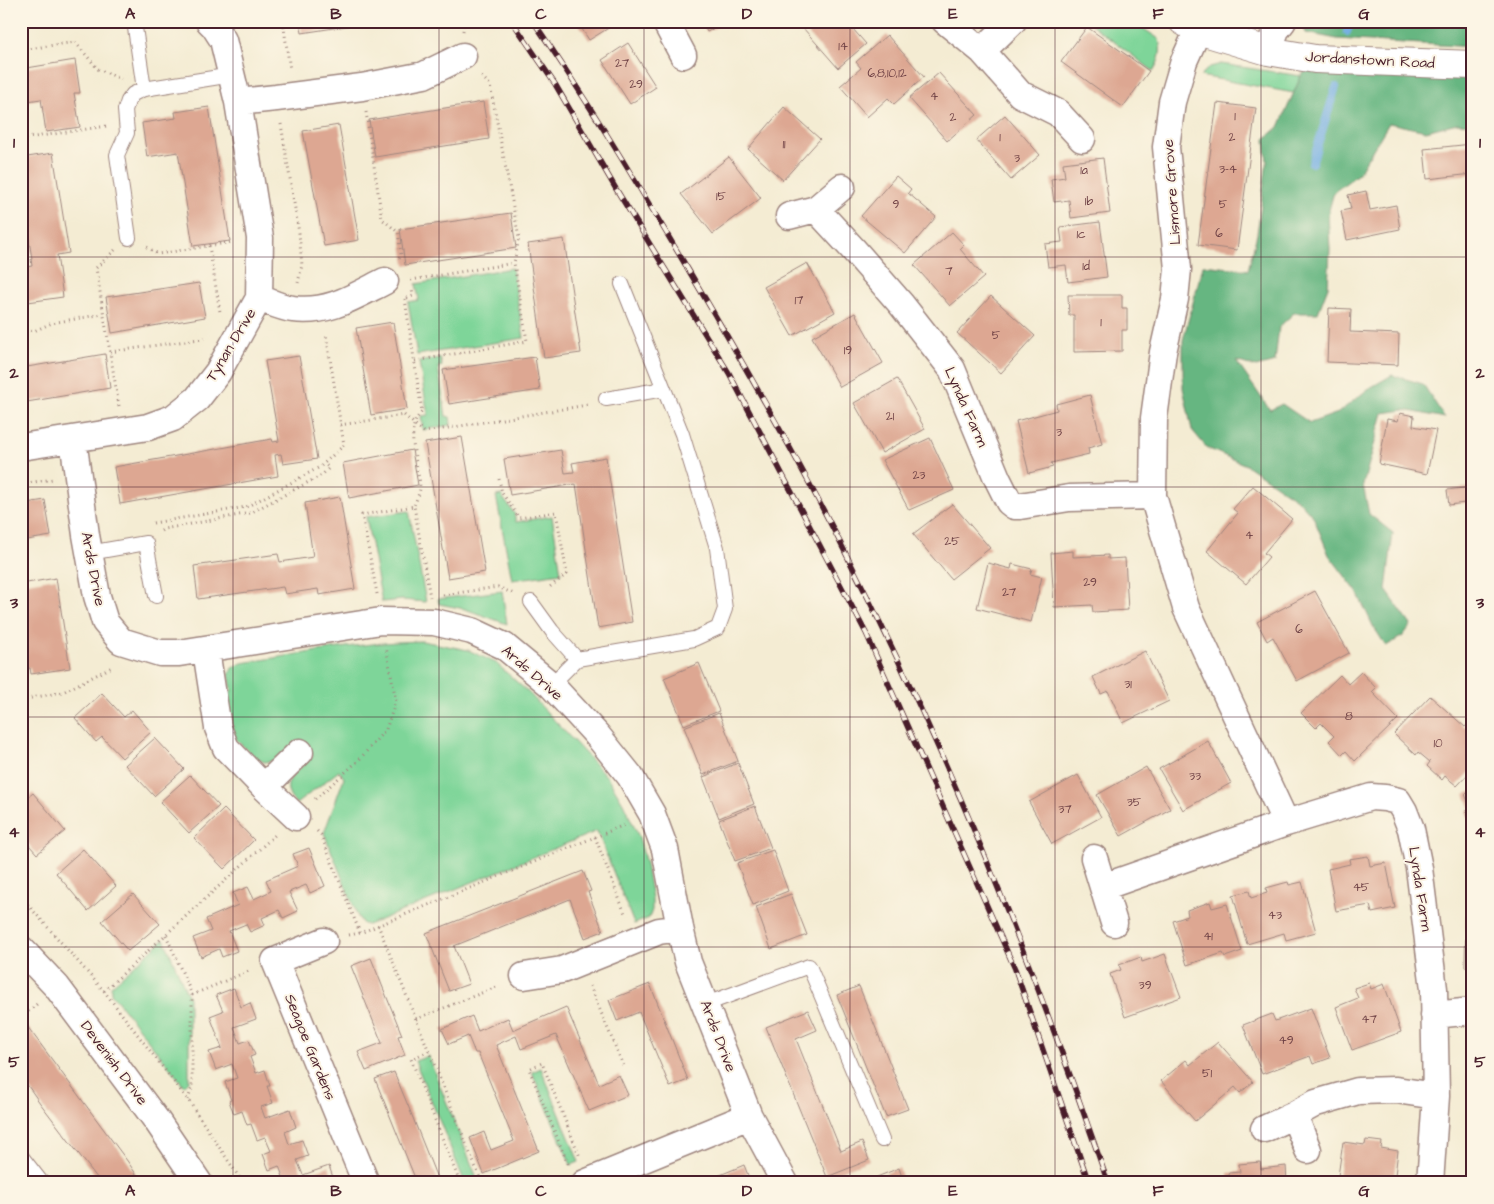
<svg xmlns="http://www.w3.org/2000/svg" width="1494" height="1204" viewBox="0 0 1494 1204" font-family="'Architects Daughter',sans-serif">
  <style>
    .green { fill: #7ed599; stroke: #647a62 }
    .forest { fill: #66b681; stroke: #586a56 }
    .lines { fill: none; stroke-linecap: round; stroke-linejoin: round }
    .stream { stroke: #71ade2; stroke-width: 8 }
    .building { fill: #dda792 }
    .lane-casing { stroke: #9f867f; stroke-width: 16 }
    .street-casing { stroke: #9f867f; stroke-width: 29 }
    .secondary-casing { stroke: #9f867f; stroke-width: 30 }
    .path { stroke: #9f867f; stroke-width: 3; stroke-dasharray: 1 4; stroke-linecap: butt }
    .lane { stroke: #fff; stroke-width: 14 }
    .street { stroke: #fff; stroke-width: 26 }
    .secondary { stroke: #fff; stroke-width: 28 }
    .rail-casing { stroke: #4a1f2b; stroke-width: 5.5 }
    .rail { stroke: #fcf5e5; stroke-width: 4; stroke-dasharray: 11; stroke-linecap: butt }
    .grid { fill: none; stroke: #4a1f2b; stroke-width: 1; stroke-opacity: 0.55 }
    .labels { text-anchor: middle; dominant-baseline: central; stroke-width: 4; stroke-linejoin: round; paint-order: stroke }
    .number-label { font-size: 12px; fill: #6f4145 }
    .street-label { font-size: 15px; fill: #4a1f2b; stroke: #fcf5e5 }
    .neatline { fill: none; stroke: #4a1f2b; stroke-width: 2 }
    .grid-label { font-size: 16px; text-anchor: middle; font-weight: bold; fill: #4a1f2b }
  </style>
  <rect width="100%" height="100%" fill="#fcf5e5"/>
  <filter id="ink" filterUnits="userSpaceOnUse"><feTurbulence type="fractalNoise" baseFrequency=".02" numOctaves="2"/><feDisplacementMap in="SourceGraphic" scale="10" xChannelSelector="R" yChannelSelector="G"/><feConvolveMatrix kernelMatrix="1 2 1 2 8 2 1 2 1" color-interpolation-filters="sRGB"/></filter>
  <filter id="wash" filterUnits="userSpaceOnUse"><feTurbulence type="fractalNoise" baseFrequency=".0096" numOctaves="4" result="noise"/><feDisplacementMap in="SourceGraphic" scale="20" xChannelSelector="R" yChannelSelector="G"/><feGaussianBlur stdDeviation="1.12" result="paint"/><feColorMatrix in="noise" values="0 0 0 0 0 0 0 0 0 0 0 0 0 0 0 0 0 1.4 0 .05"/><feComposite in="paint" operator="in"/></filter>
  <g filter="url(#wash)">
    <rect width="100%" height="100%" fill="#f4ecd3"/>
    <!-- green -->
    <path class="green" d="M1087,21H1132L1159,39C1162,52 1160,60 1153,71Z
      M1221,64L1301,76L1294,93L1200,76L1210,67Z
      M512,268L524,338L417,355L408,302L419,300L416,284Z
      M440,358L442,366L438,367L446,416L450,417L451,425L423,430L421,416L428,415L419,362Z
      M501,495L514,513L516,522L552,516L561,573L512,580L496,496Z
      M409,511L426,602L402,600L382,602L366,517Z
      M502,591L507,624L465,609L439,604L438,599Z
      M422,641L468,650L496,663L529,693L608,778L623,803L639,837L646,864L652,899V910L649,918L634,924L597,831L368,925L363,924L358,917L324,833L344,778L339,771L296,804C294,801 290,798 289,794C282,778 304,766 313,756L298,741L273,761L264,762L257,759L231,735L224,692L232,691L229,675L232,668L242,663C302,654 361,642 422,641Z
      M164,939L189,998V1081L184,1086L111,993V986Z
      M428,1056L477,1178L465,1183L415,1061Z
      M541,1068L579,1162L571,1165L532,1072Z"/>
    <!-- forest -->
    <path class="forest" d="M1301,21H1437L1462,23L1473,21V47L1337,39L1306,33Z
      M1309,67L1473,73V124L1457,123L1426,131L1389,123L1358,174L1334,192L1328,214L1330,249L1328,287L1318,313H1294L1279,327L1275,362L1256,367L1236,361L1270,410L1282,404L1310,423L1338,413L1368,389L1392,375L1423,384L1445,418L1404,410L1383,413L1363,485L1369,514L1393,533L1386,590L1411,625L1403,636L1386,646L1373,626L1357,592L1329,555L1313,516L1298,500L1246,465L1207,448L1192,430L1183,388V340L1203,265L1248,270L1257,234L1267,162L1265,139L1279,127L1301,76Z"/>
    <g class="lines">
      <!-- stream -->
      <path class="stream" d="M1347,32L1351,21
        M1312,163L1336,87"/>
    </g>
    <g id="blocks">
      <!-- building -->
      <path class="building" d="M300,21H372V22L302,33Z
        M577,21H614L615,24L589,40Z
        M701,21H727L707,32Z
        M811,21H846L866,44L838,68L803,28Z
        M1087,27L1149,71L1123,107L1061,62Z
        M887,35L924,77L894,104L888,98L867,117L840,86L861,68L856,62Z
        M628,43L656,87L630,104L602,60Z
        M75,60L80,93H74L80,127L46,132L41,99L21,102V69Z
        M939,73L977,115L947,141L909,98Z
        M483,102L489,139L375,157L369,120Z
        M1217,103L1256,108L1237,250L1198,245Z
        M209,107L230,241L193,246L178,152L147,157L142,123L176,118L175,112Z
        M784,107L820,139L783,180L748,149Z
        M1005,115L1040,155L1011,180L976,140Z
        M339,125L359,240L324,246L303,131Z
        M1472,144L1473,174L1427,179L1424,149Z
        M53,153L69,253L57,255L63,297L21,303V268L32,266L31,259H32L21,190V158Z
        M729,157L761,198L713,234L681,194Z
        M1103,158L1110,213L1071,218L1069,200L1054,202L1051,179L1065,177L1063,163Z
        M896,176L911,189L908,193L936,217L905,253L861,216Z
        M1366,191L1370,210L1396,205L1400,229L1347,240L1341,211L1351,209L1348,195Z
        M511,213L516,248L405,265L400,229Z
        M1100,222L1107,277L1068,282L1066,265L1048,267L1045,244L1062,242L1060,227Z
        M952,232L964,245L960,249L984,277L950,306L914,265Z
        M564,239L581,353L544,358L528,244Z
        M807,263L835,312L792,336L764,287Z
        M199,283L205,317L112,333L106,297Z
        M1068,295H1122V308H1127V330H1122V351L1074,352V315H1069Z
        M991,296L1035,336L1001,373L957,333Z
        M1329,308L1351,309L1350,332L1399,334L1398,365L1327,362Z
        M855,313L883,363L840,387L812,337Z
        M393,322L407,409L371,415L356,328Z
        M105,354L110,388L21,403V368Z
        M299,356L317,459L283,464L281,454L275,455L278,476L120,504L114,467L272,439L273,442L279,441L265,361Z
        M535,357L540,390L449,404L443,370Z
        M897,379L925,429L882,453L854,403Z
        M1090,395L1102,444L1088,448L1089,454L1051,463L1053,467L1029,473L1016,421L1057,410L1056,404Z
        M1400,413L1414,416L1413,426L1436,430L1427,474L1379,464L1387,419L1398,421Z
        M462,437L485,572L448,578L425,443Z
        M930,438L954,490L909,510L882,460Z
        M412,450L418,485L349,498L343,463Z
        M561,450L565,473L574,472L572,463L606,457L632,622L598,628L576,484L510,495L504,459Z
        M1253,486L1292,519L1264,553L1269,557L1246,584L1207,551L1238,513L1233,509Z
        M1473,487V502L1449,505L1447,490Z
        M340,497L355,589L319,595L318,589L285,594L283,587L198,599L194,566L278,554L280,562L313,557L305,503Z
        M45,500L51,536L21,541V504Z
        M952,504L990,548L951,579L913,534Z
        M1073,551V557L1108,555V559L1125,558L1128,610L1093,612L1092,605L1054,607L1051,553Z
        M988,563L1011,569L1012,564L1032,569L1030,574L1042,577L1031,622L977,608Z
        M56,578L70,668L31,674L30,668L21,670V634L24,633L21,617V584Z
        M1315,591L1349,653L1297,681L1273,637L1267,641L1257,622Z
        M1145,651L1169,701L1123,723L1108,691L1101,694L1093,677Z
        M699,663L719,711L684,725L664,678Z
        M1361,672L1376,688L1372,692L1398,719L1355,761L1346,751L1342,755L1329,741L1334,736L1321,723L1316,728L1301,713L1340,675L1348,684Z
        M102,693L124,717L132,710L151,732L122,758L102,737L96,742L75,718Z
        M1430,696L1465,727L1470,722L1473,725V769L1457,786L1445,776L1442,780L1427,766L1430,762L1418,752L1416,755L1394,734Z
        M719,713L738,761L703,775L684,727Z
        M155,738L184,769L154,796L125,765Z
        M1208,741L1231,783L1183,810L1159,769Z
        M738,763L754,804L719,818L703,777Z
        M1146,767L1170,809L1121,836L1097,795Z
        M190,775L219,806L189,833L160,802Z
        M1078,775L1101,817L1052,844L1029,802Z
        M1473,791V829L1466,811L1471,809L1465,794Z
        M33,793L65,831L37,854L21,836V803Z
        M755,806L771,848L735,861L719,820Z
        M224,809L254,840L224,869L194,838Z
        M309,848L325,886L310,893L306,885L289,892L298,911L283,918L279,910L262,918L265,925L250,932L246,924L229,931L237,951L222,957L219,949L201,957L193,938L211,931L206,919L238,905L233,893L248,887L254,899L271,891L266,880L298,866L293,854Z
        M83,849L116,886L88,911L56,873Z
        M773,850L788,891L753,905L737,863Z
        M1368,856L1370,866L1386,863L1395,908L1372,913L1370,905L1336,911L1328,869L1350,864L1349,859Z
        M583,871L591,891L588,892L603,931L585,938L570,899L454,946L469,984L449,991L426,933Z
        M1288,882L1289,885L1302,882L1316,932L1286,940L1284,933L1247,944L1233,895L1249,891L1251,898L1267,893L1266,888Z
        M133,894L160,924L128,951L102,921Z
        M791,894L807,935L771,949L756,907Z
        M1210,902L1212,908L1227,904L1242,951L1225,957L1223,953L1187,965L1173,921L1188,916L1187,910Z
        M1466,915H1473V967H1465Z
        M1165,954L1181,997L1125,1017L1110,974L1121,970L1119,965L1141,957L1142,962Z
        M371,958L402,1035L398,1036L405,1055L366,1071L358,1052L382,1043L351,966Z
        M1369,983L1371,989L1384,984L1401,1032L1352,1050L1336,1007L1358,998L1354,988Z
        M650,984L688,1080L670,1087L639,1012L617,1021L609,1000Z
        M859,986L908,1109L886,1117L837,995Z
        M234,988L241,1007L250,1003L256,1019L234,1027L240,1043L249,1040L255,1055L250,1057L256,1073L265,1070L270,1086H267L273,1103L261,1107L265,1118L290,1109L296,1127L285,1132L289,1144L302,1140L308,1156L297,1160L303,1175L329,1166L335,1183H291L290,1180L285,1182L279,1166L269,1170L263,1154L271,1151L265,1137L257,1140L251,1124L247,1125L242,1111L234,1114L229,1101L231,1100L225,1082L237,1078L232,1064L216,1070L209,1052L222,1048L210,1016L223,1011L216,995Z
        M566,1007L599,1084L619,1075L628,1095L589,1111L556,1035L521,1049L516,1036L496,1045L539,1151L484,1174L470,1138L484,1132L491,1150L514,1141L478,1053H475L468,1036L449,1044L442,1029L472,1016L478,1031L508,1018L513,1030Z
        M1311,1008L1330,1058L1313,1064L1310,1056L1262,1074L1243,1025L1272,1014L1275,1021Z
        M808,1010L817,1030L796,1039L841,1151L862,1142L869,1160L827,1177L766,1027Z
        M27,1026L128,1162L142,1183H101L40,1103L21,1076V1029Z
        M1218,1042L1253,1082L1240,1093L1235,1087L1195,1121L1161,1081L1186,1060L1190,1065Z
        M1467,1068H1473V1116H1470Z
        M394,1072L409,1108L439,1183H417L375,1079Z
        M1366,1140L1382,1142L1381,1148L1398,1151L1394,1183H1337L1343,1142L1365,1145Z
        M1260,1162L1261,1169L1286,1166L1287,1183H1229L1228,1173L1240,1172L1239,1164Z
        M744,1165L751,1183H701Z
        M899,1168L904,1183H880L877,1177Z"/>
    </g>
  </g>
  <g filter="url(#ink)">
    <use href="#blocks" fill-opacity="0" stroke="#9f867f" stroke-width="1"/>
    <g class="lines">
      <defs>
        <path id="lane" d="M134,21L144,89
          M129,238L117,155L127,133L125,110L128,101L133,94L144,89L232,75
          M606,399L664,389
          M89,553L146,543L156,596
          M531,602L552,631L577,659
          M551,685L577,659L694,639L718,628L725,609L717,548L682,434L622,284
          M706,1004L809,966L882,1140
          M21,1156L42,1183"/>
        <path id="street" d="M665,21L683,55
          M945,21L982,51L1020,94L1058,113L1082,139
          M1198,30L1184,61L1172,102L1166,147L1178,269L1175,299L1163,352L1154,418L1153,496L1186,608L1286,823
          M982,51L1013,21
          M1268,51L1276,30L1283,21
          M238,102L276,98L362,87L424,75L463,56
          M816,209L853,249L901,304L952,369L997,478L1009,502L1014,506H1020L1069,498L1153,496
          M789,216L816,209L842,187
          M259,298C270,302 282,308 293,309C328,314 355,296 385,281
          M73,439L86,535L97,596L105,622L121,641L160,653H179L381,621L434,622L472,631L504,646L551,685L597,735L630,776L652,814L665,849L680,928L688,962L749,1116L785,1183
          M21,447L148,427L173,418L197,399L218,372L259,298L260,238L238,102L223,40L214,26L209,21
          M206,650L218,728L226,748L264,787L296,817
          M264,787L300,752
          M1094,858L1114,923
          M1103,887L1286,823L1371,797L1385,798L1398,801L1404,811L1411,829L1419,868L1434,989L1436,1096L1430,1183
          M324,941L275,961L366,1183
          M21,949L57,987L157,1121L199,1183
          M524,976L562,970L659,931L680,928
          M1434,1015L1473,1011
          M1294,1115L1308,1150
          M1264,1129L1294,1115L1316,1103L1358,1091L1396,1090L1436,1096
          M585,1183L749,1116"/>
        <path id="secondary" d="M1183,21L1198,30L1268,51L1315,59L1473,65"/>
      </defs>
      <!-- lane casing -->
      <use href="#lane" class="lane-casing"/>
      <!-- street casing -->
      <use href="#street" class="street-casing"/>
      <!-- secondary casing -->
      <use href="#secondary" class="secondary-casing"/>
      <!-- path -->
      <path class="path" d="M283,21L290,70
        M21,24L36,21
        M463,31L464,21
        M21,50L75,42L98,69L121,79
        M366,112L382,219L398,232L401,255L399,259
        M281,124L299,233L302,265L298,283
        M21,139L107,126
        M209,246L220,312
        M147,247L158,254L233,242
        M115,250L96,268L119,406
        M411,280L514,263
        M407,298L413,296L412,289
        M405,299L422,412C403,429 419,465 420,487C420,493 416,500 414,506
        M21,333L34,331L52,323L103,314
        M110,352L206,338
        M415,361L527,341L514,263L519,238L490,85L480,75
        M340,425L404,415L424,432L587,405
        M499,479L502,493L519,518L556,512L567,574L547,589
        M21,484L53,479
        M153,523L246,507L320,467L344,445L326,334
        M161,531L164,529L250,513L322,475L329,468L324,463
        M377,594L362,515L414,506L430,597
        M443,595L498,587L514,594
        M21,700L63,692L112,667L113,665
        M315,799L358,761L386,729L396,701L386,647
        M317,831L321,835L360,933L627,824
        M595,837L626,916
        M21,897L104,991L188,1100L243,1183
        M378,925L482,1183
        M166,935L192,995V1087L188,1100
        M349,935L360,933
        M590,986L623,1065
        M104,991L275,835
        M192,995L251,970
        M21,1018L38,1003
        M416,1019L499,986
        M429,1051L411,1059L460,1183
        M568,1164L529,1069L542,1063L580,1157
        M152,1183L162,1176"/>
      <!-- lane -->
      <use href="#lane" class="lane"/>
      <!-- street -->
      <use href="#street" class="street"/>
      <!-- secondary -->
      <use href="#secondary" class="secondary"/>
      <defs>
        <path id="rail" d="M512,21L555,84L616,189L729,373L866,633L1015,969L1089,1183
          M533,21C590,104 641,190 692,276C745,366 797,457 844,550C948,754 1034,966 1108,1183"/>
      </defs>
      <!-- rail casing -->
      <use href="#rail" class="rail-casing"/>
      <!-- rail -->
      <use href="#rail" class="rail"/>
    </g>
  </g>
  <!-- grid -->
  <path class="grid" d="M233,21V1183M439,21V1183M644,21V1183M850,21V1183M1055,21V1183M1261,21V1183M21,257H1473M21,487H1473M21,717H1473M21,947H1473"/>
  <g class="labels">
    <!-- number labels -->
    <g class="number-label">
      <text x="843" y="46">14</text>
      <text x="622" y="63">27</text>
      <text x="887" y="73">6,8,10,12</text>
      <text x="636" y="84">29</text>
      <text x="934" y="96">4</text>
      <text x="1235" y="116">1</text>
      <text x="953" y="117">2</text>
      <text x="1000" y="137">1</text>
      <text x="1232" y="137">2</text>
      <text x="784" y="144">11</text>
      <text x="1017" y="158">3</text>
      <text x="1228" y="169">3-4</text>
      <text x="1084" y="170">1a</text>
      <text x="721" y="196">15</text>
      <text x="1089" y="201">1b</text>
      <text x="896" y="204">9</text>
      <text x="1223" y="204">5</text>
      <text x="1219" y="233">6</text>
      <text x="1081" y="234">1c</text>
      <text x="1086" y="266">1d</text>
      <text x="949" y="271">7</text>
      <text x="799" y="300">17</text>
      <text x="1101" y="322">1</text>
      <text x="996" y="335">5</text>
      <text x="848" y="350">19</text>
      <text x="890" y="416">21</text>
      <text x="1059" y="432">3</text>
      <text x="919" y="475">23</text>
      <text x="1249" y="535">4</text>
      <text x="952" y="541">25</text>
      <text x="1090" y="582">29</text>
      <text x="1009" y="592">27</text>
      <text x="1299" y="629">6</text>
      <text x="1128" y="684">31</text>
      <text x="1349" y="716">8</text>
      <text x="1438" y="743">10</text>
      <text x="1195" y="776">33</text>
      <text x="1134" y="802">35</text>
      <text x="1065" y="809">37</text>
      <text x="1361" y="887">45</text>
      <text x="1275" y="915">43</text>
      <text x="1208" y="936">41</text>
      <text x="1145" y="985">39</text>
      <text x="1369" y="1019">47</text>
      <text x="1286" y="1040">49</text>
      <text x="1207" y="1073">51</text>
    </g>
    <!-- street labels -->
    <g class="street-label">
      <text transform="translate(1370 60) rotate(3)">Jordanstown Road</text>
      <text transform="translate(1172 192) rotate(-94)">Lismore Grove</text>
      <text transform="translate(231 345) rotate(-59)">Tynan Drive</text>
      <text transform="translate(966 407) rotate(66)">Lynda Farm</text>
      <text transform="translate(93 569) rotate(79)">Ards Drive</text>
      <text transform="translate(532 673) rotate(41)">Ards Drive</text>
      <text transform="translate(1420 889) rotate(81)">Lynda Farm</text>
      <text transform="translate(718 1036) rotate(69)">Ards Drive</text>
      <text transform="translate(310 1047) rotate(68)">Seagoe Gardens</text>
      <text transform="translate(114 1063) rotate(53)">Devenish Drive</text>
    </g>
  </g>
  <!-- margin -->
  <rect width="1494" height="1204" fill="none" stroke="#fcf5e5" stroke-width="55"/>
  <rect x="28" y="28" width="1438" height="1148" class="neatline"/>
  <g class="grid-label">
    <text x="130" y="19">A</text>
    <text x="336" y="19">B</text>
    <text x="541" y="19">C</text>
    <text x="747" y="19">D</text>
    <text x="953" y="19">E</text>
    <text x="1158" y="19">F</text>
    <text x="1364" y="19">G</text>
    <text x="14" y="148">1</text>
    <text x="1480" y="148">1</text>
    <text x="14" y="378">2</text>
    <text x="1480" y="378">2</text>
    <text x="14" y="608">3</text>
    <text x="1480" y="608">3</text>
    <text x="14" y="837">4</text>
    <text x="1480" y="837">4</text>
    <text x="14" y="1067">5</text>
    <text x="1480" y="1067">5</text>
    <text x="130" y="1196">A</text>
    <text x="336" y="1196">B</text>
    <text x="541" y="1196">C</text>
    <text x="747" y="1196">D</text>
    <text x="953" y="1196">E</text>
    <text x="1158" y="1196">F</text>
    <text x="1364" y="1196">G</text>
  </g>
</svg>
